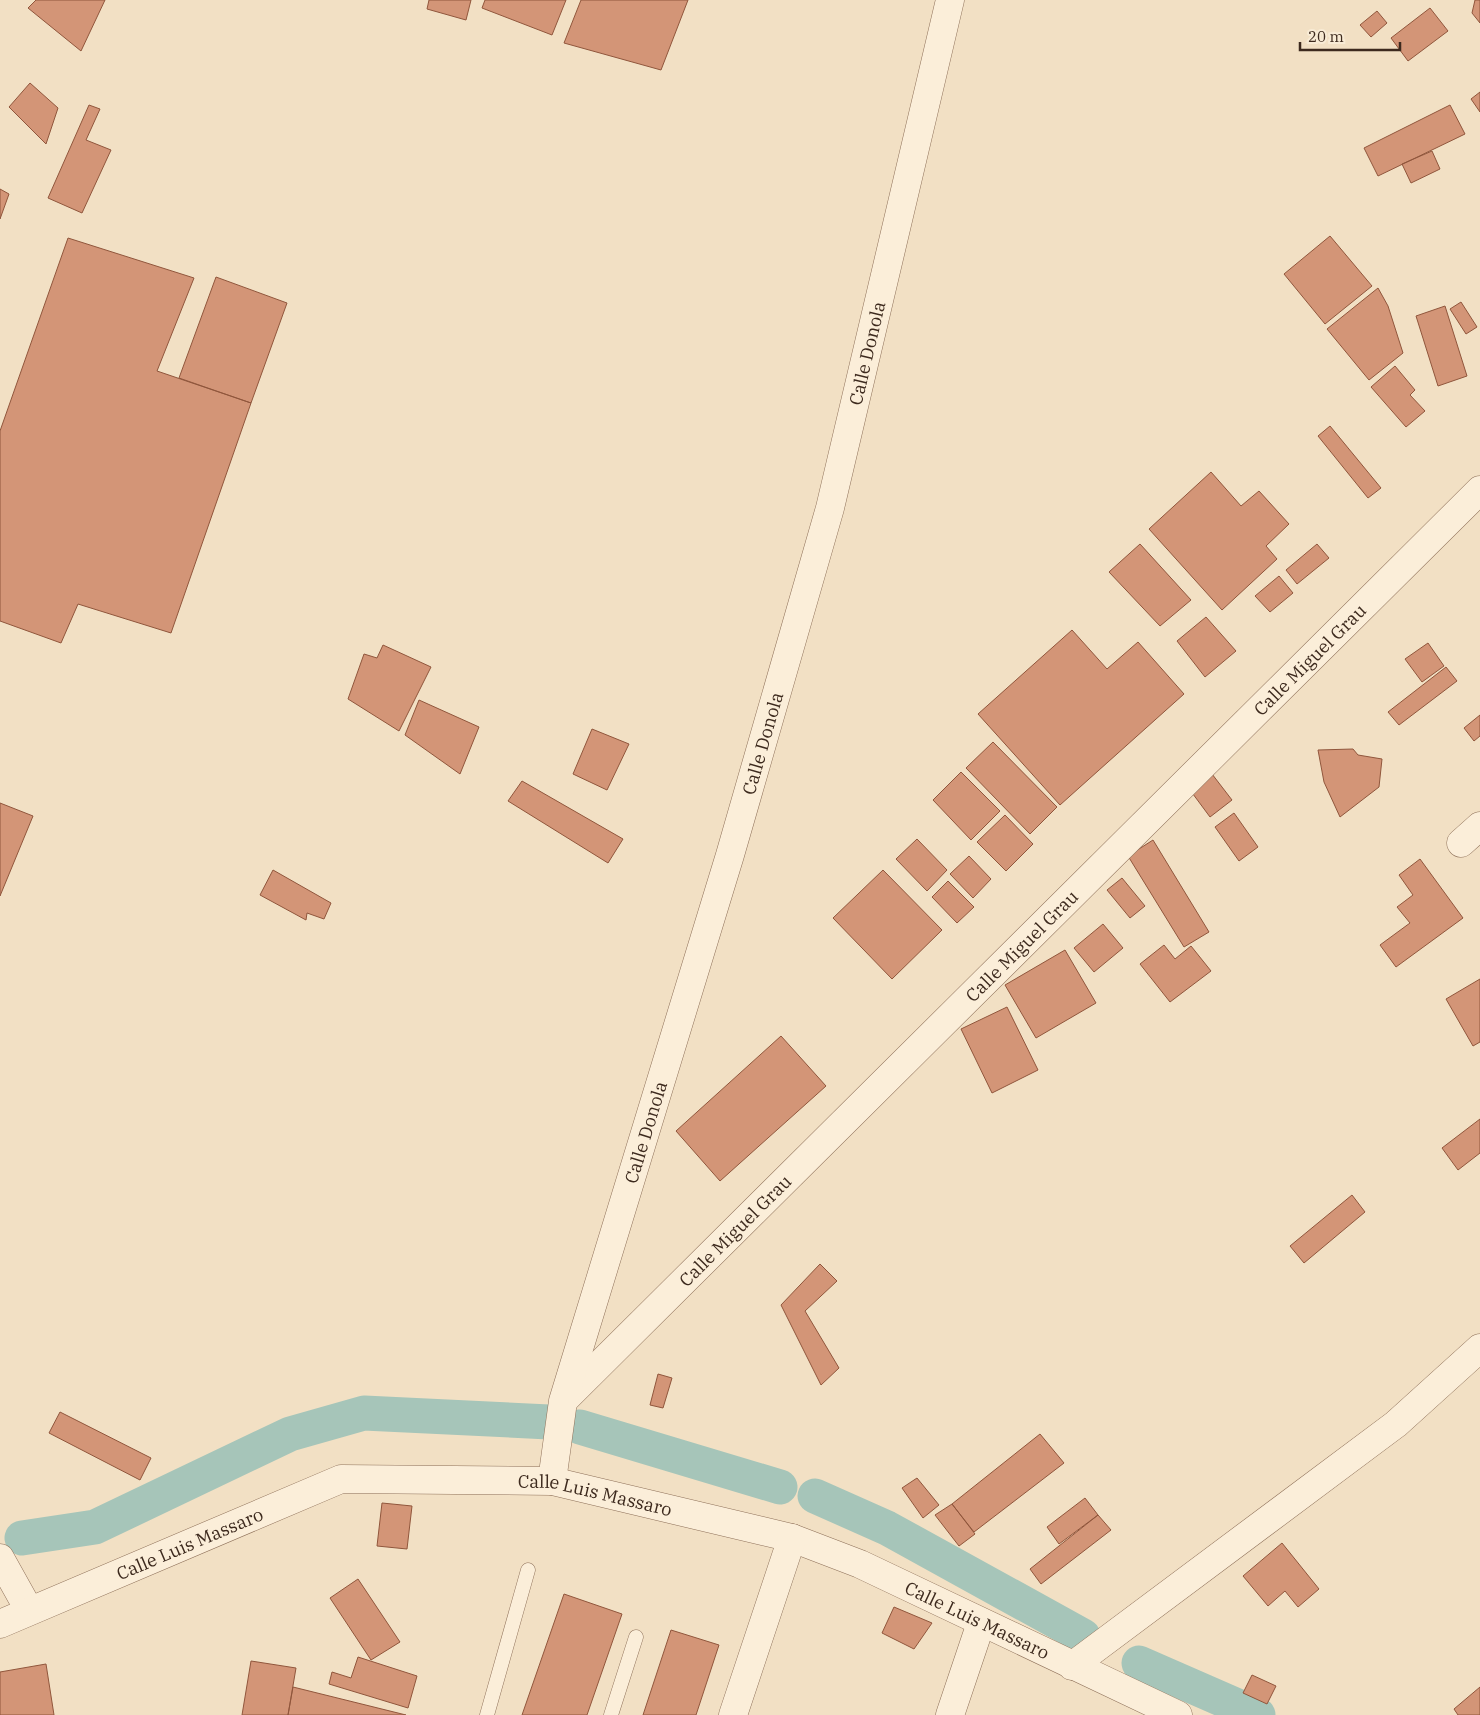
<svg xmlns="http://www.w3.org/2000/svg" width="1480" height="1715" viewBox="0 0 1480 1715" font-family="'IBM Plex Serif',serif">
  <style>
    .lines { fill: none; stroke-linecap: round; stroke-linejoin: round }
    .canal { stroke: #a6c5b9; stroke-width: 35 }
    .building { fill: #d39577; stroke: #90563c }
    .service-casing { stroke: #8e7059; stroke-width: 15 }
    .minor-casing { stroke: #8e7059; stroke-width: 29 }
    .service { stroke: #fbeed9; stroke-width: 14 }
    .minor { stroke: #fbeed9; stroke-width: 28 }
    .labels { text-anchor: middle; dominant-baseline: central; stroke-width: 5; stroke-linejoin: round; paint-order: stroke }
    .street-label { font-size: 18px; fill: #3d2a1e; stroke: #f8ebd5 }
  </style>
  <rect width="100%" height="100%" fill="#f2e0c4"/>
  <g class="lines">
    <!-- canal -->
    <path class="canal" d="M580,1427L780,1487
      M815,1496L887,1528L1083,1636
      M22,1538L95,1527L290,1434L364,1413L549,1422
      M1139,1663L1258,1715"/>
  </g>
  <!-- building -->
  <path class="building" d="M36,0H105L81,51L28,8Z
    M429,0H471L466,20L427,9Z
    M485,0H566L552,35L482,8Z
    M581,0H688L661,70L564,43Z
    M1475,0H1480V23L1472,13Z
    M1430,8L1448,31L1408,61L1391,38Z
    M1377,11L1387,23L1371,37L1360,25Z
    M30,83L58,108L46,144L9,107Z
    M1480,92V112L1471,99Z
    M89,105L100,109L86,140L111,150L82,213L48,198Z
    M1450,105L1465,134L1378,176L1364,148Z
    M1432,151L1440,169L1411,183L1402,164Z
    M0,189L9,194L0,219Z
    M1330,236L1372,286L1325,324L1284,274Z
    M68,238L194,278L157,371L251,403L171,633L78,604L61,643L0,621V431Z
    M216,277L287,303L251,403L179,378Z
    M1378,288L1388,306L1403,353L1369,380L1327,329Z
    M1461,302L1477,327L1466,334L1450,309Z
    M1445,306L1467,376L1438,386L1416,316Z
    M1395,366L1415,390L1410,395L1425,411L1406,427L1371,387Z
    M1330,426L1381,488L1368,498L1318,436Z
    M1211,472L1241,506L1259,491L1289,524L1266,546L1277,559L1222,610L1149,529Z
    M1140,544L1191,600L1160,626L1109,572Z
    M1317,544L1329,558L1297,584L1286,570Z
    M1279,576L1293,593L1270,612L1255,596Z
    M1206,617L1236,651L1205,677L1177,641Z
    M1072,630L1107,669L1138,642L1184,694L1060,805L978,714Z
    M1428,643L1444,666L1422,682L1405,659Z
    M383,645L431,667L399,731L348,699L364,654L377,658Z
    M1446,667L1457,681L1399,725L1388,712Z
    M419,700L479,727L460,774L405,735Z
    M1480,715V736L1474,741L1464,728Z
    M592,729L629,744L607,790L573,774Z
    M993,742L1057,807L1030,834L966,768Z
    M1353,749L1358,755L1382,759L1379,787L1340,817L1324,782L1318,750Z
    M961,772L1000,811L971,840L933,800Z
    M1212,774L1232,800L1210,817L1190,790Z
    M522,781L623,839L608,863L508,801Z
    M0,803L33,816L0,896Z
    M1234,813L1258,847L1239,861L1215,827Z
    M1005,815L1033,844L1006,871L977,842Z
    M917,839L947,870L927,891L896,859Z
    M1153,840L1209,932L1184,947L1128,856Z
    M969,856L991,879L973,898L950,874Z
    M1420,859L1463,918L1396,967L1380,945L1410,923L1397,907L1413,895L1399,875Z
    M273,870L331,903L324,919L307,913L306,920L260,895Z
    M883,870L942,930L892,979L833,918Z
    M1122,878L1145,906L1130,918L1107,890Z
    M948,881L974,907L957,923L932,897Z
    M1103,924L1123,948L1094,972L1074,948Z
    M1164,945L1175,959L1191,946L1211,971L1170,1002L1140,964Z
    M1065,950L1096,1003L1036,1038L1005,985Z
    M1480,979V1042L1473,1046L1446,999Z
    M1007,1007L1038,1070L992,1093L961,1029Z
    M781,1036L826,1086L720,1181L676,1131Z
    M1480,1119V1153L1458,1170L1442,1148Z
    M1352,1195L1365,1212L1304,1263L1290,1246Z
    M820,1264L837,1281L805,1311L839,1368L821,1385L781,1305Z
    M658,1374L672,1378L663,1408L650,1405Z
    M60,1412L151,1458L140,1480L49,1433Z
    M1040,1434L1064,1463L974,1532L952,1504Z
    M917,1478L939,1505L923,1518L902,1488Z
    M1085,1498L1098,1515L1059,1544L1047,1527Z
    M382,1503L412,1506L407,1549L377,1546Z
    M952,1504L975,1534L959,1546L935,1515Z
    M1098,1515L1111,1530L1041,1584L1030,1569Z
    M1282,1543L1319,1589L1298,1607L1285,1591L1268,1606L1243,1576Z
    M358,1579L400,1642L371,1660L330,1598Z
    M564,1594L622,1614L587,1715H522Z
    M894,1607L932,1623L914,1649L882,1633Z
    M671,1630L719,1645L696,1715H643Z
    M358,1657L417,1676L408,1708L329,1684L332,1672L351,1678Z
    M251,1661L296,1668L288,1715H242Z
    M46,1664L54,1715H0V1672Z
    M1252,1675L1276,1686L1267,1704L1243,1693Z
    M293,1687L406,1715H288Z
    M1480,1687V1715H1458L1454,1709Z"/>
  <g class="lines">
    <defs>
      <path id="service" d="M487,1715L528,1570
        M611,1715L636,1637"/>
      <g id="minor">
        <path d="M1461,843L1480,826"/>
        <path id="s1" d="M566,1398L1480,490"/>
        <path id="s2" d="M552,1481L563,1401L730,855L830,508L950,0"/>
        <path d="M0,1558L29,1610"/>
        <path id="s3" d="M0,1624L341,1479L552,1481L792,1538L860,1564L1178,1715"/>
        <path d="M1072,1666L1396,1424L1480,1348"/>
        <path d="M733,1715L792,1538"/>
        <path d="M950,1715L981,1623"/>
      </g>
    </defs>
    <!-- service casing -->
    <use href="#service" class="service-casing"/>
    <!-- minor casing -->
    <use href="#minor" class="minor-casing"/>
    <!-- service -->
    <use href="#service" class="service"/>
    <!-- minor -->
    <use href="#minor" class="minor"/>
  </g>
  <g class="labels">
    <!-- street labels -->
    <g class="street-label">
      <text stroke="none"><textPath href="#s2" startOffset="1172">Calle Donola</textPath></text>
      <text stroke="none"><textPath href="#s1" startOffset="1048">Calle Miguel Grau</textPath></text>
      <text stroke="none"><textPath href="#s2" startOffset="768">Calle Donola</textPath></text>
      <text stroke="none"><textPath href="#s1" startOffset="642">Calle Miguel Grau</textPath></text>
      <text stroke="none"><textPath href="#s2" startOffset="362">Calle Donola</textPath></text>
      <text stroke="none"><textPath href="#s1" startOffset="238">Calle Miguel Grau</textPath></text>
      <text stroke="none"><textPath href="#s3" startOffset="626">Calle Luis Massaro</textPath></text>
      <text stroke="none"><textPath href="#s3" startOffset="206">Calle Luis Massaro</textPath></text>
      <text stroke="none"><textPath href="#s3" startOffset="1031">Calle Luis Massaro</textPath></text>
    </g>
  </g>
  <!-- scale -->
  <path d="M1300 42v8h100v-8" fill="none" stroke="#3d2a1e" stroke-width="2.5"/>
  <text x="1308" y="42" font-size="15" fill="#3d2a1e" stroke="#f8ebd5" stroke-width="4" paint-order="stroke">20 m</text>
</svg>
